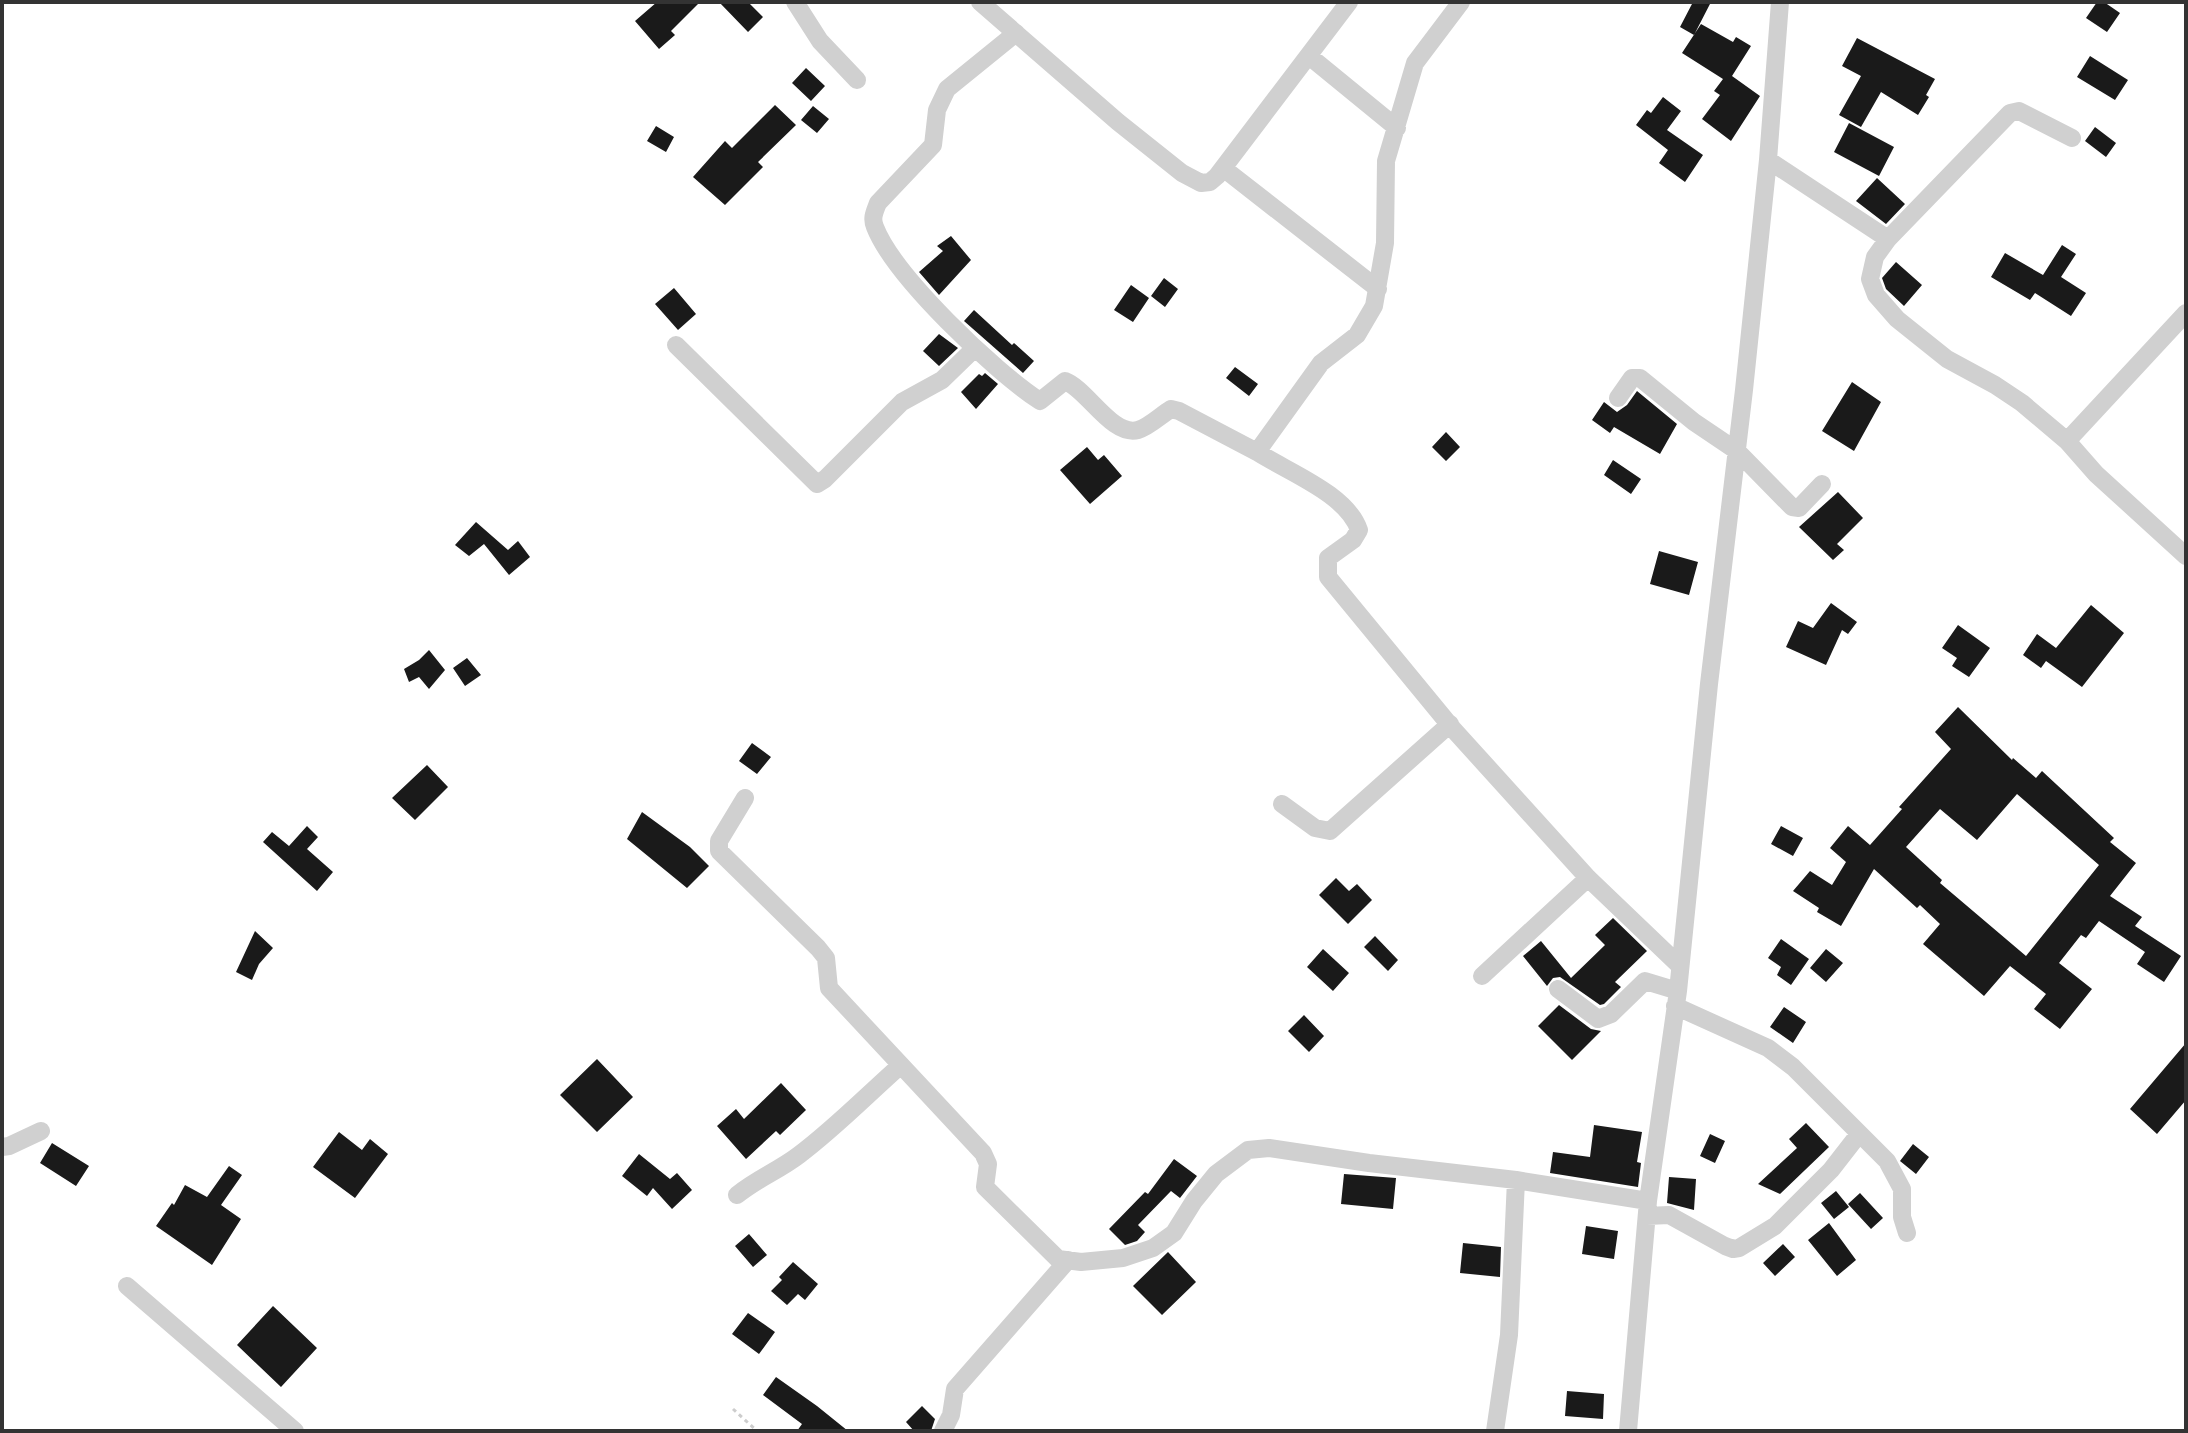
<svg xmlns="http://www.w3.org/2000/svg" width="2188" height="1433" viewBox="0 0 2188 1433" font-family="'Archivo Narrow',sans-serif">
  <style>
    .building { fill: #1a1a1a; fill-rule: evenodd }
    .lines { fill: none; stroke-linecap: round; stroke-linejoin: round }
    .path { stroke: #cdcdcd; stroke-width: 3; stroke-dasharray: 4 4; stroke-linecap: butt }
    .minor { stroke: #d0d0d0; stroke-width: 18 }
  </style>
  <rect width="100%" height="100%" fill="#fff"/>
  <!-- building -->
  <path class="building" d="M657,2H700L671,31L675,35L659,49L635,21Z
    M719,2H748L763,17L748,32Z
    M1693,2H1711L1694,35L1680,27Z
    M2097,2H2104L2120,13L2107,32L2086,18Z
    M1701,24L1733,42L1736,37L1751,46L1732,76L1760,96L1731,141L1702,119L1720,95L1714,91L1723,79L1682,53Z
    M1857,38L1935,79L1926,95L1929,97L1918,115L1881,92L1861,127L1839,115L1861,76L1842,66Z
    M2090,56L2128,80L2115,100L2077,77Z
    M806,68L825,86L811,101L792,83Z
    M1663,97L1681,111L1667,130L1703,155L1685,182L1659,163L1668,150L1636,125L1647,110L1651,113Z
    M775,105L796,125L758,162L763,167L725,205L693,177L725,141L732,148Z
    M813,106L829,119L817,133L801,120Z
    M1849,123L1894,147L1879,176L1834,152Z
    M656,126L674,137L666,152L647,141Z
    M2095,127L2116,143L2106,157L2085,141Z
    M1877,178L1905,204L1886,224L1856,201Z
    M951,236L971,260L939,295L919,272L943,251L937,246Z
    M2062,245L2076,254L2061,277L2086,293L2071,316L2035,293L2030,300L1991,277L2005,253L2043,275Z
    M1896,262L1922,285L1904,306L1886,289L1882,278Z
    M1164,278L1178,289L1165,307L1151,296Z
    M1131,285L1149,298L1133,322L1114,310Z
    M674,288L696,314L678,330L655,304Z
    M974,310L1012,345L1014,343L1034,361L1023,373L964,321Z
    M939,334L958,348L939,366L923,351Z
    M1235,367L1258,384L1249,396L1226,378Z
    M985,373L998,384L976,409L961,392L979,374L982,376Z
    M1852,382L1881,402L1854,451L1822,431Z
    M1637,391L1677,424L1660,454L1614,427L1610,433L1592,420L1604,402L1617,412L1627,405Z
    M1446,432L1460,447L1446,461L1432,447Z
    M1087,447L1098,460L1104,455L1122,476L1090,504L1060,470Z
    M1613,460L1641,479L1631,494L1604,475Z
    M1838,492L1863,518L1837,544L1844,550L1833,560L1799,527Z
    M476,522L508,550L518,541L530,557L509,575L484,544L469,556L455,545Z
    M1659,551L1698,562L1689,595L1650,584Z
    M1831,603L1857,622L1848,634L1842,630L1826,665L1786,647L1798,621L1813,628Z
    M2091,605L2124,633L2082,687L2046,661L2041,668L2023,655L2037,634L2056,648Z
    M1958,625L1990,648L1969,677L1952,666L1957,658L1942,648Z
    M429,650L445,670L429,689L419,677L409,682L404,669L419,660Z
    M467,658L481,675L465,686L453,668Z
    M1958,707L2012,760L2013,758L2036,778L2042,771L2114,838L2110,842L2136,863L2110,896L2142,917L2135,926L2181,956L2164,982L2137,964L2145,952L2099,921L2086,938L2081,935L2059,963L2092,989L2060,1029L2034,1009L2046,994L2010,966L1984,996L1923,944L1940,924L1920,905L1917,908L1874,869L1841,926L1817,912L1819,908L1793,891L1810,871L1832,885L1846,862L1830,848L1848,826L1870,845L1902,809L1899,807L1951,749L1935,732ZM2017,794L2099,865L2026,956L1940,883L1942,880L1906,847L1940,809L1977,840Z
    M752,743L771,757L757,774L739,761Z
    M427,765L448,787L415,820L392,798Z
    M642,812L690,847L709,866L687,888L627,839Z
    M307,826L318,837L307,849L333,872L317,891L263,842L272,832L289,846Z
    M1781,826L1803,838L1793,856L1771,844Z
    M1336,878L1349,891L1357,884L1372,900L1348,924L1319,895Z
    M1613,918L1647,951L1615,982L1621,987L1604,1004L1600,1005L1560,977L1553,978L1547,986L1523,956L1541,941L1571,978L1605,945L1595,935Z
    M255,931L273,948L259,964L252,980L236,972Z
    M1375,936L1398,960L1388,971L1364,947Z
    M1781,939L1809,959L1791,985L1777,975L1781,967L1768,958Z
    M1323,949L1349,973L1333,991L1307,967Z
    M1826,949L1843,963L1826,982L1810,968Z
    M1559,1005L1591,1029L1601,1031L1572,1060L1538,1026Z
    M1784,1007L1806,1022L1793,1043L1770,1027Z
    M1304,1015L1324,1036L1309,1052L1288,1031Z
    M2186,1043V1100L2157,1134L2130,1109Z
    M597,1059L633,1097L597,1132L560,1095Z
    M781,1083L806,1110L780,1135L776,1131L746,1159L717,1126L736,1109L744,1119Z
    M1806,1123L1829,1147L1780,1194L1758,1184L1797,1148L1789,1139Z
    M1594,1125L1642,1132L1637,1162L1641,1163L1638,1187L1550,1173L1553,1152L1590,1157Z
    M339,1132L362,1150L370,1139L388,1154L355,1198L313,1167Z
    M1710,1134L1725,1141L1715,1163L1700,1156Z
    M52,1143L89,1166L76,1186L40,1163Z
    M1913,1144L1929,1157L1916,1174L1900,1161Z
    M639,1154L670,1179L677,1173L692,1190L672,1209L653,1188L647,1196L622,1176Z
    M1174,1159L1197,1176L1180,1198L1171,1191L1138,1225L1145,1232L1137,1241L1125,1245L1109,1229L1145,1192L1148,1194Z
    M229,1166L242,1175L221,1205L241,1219L212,1265L156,1226L172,1203L174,1205L185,1185L207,1197Z
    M1344,1174L1396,1178L1393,1209L1341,1204Z
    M1669,1177L1696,1179L1694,1210L1667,1203Z
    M1836,1191L1849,1207L1834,1219L1821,1203Z
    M1860,1193L1883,1218L1871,1229L1848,1204Z
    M1829,1223L1856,1260L1837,1276L1808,1240Z
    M1586,1226L1618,1231L1614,1259L1582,1254Z
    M749,1234L767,1255L753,1267L735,1246Z
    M1463,1243L1501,1247L1500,1277L1460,1273Z
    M1783,1244L1795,1257L1775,1276L1763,1263Z
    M1168,1252L1196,1282L1162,1315L1133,1286Z
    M793,1262L818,1284L805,1300L798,1294L787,1305L771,1291L782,1280L779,1277Z
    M273,1306L317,1348L281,1387L237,1345Z
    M748,1313L775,1332L759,1354L732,1334Z
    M776,1377L817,1406L848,1431H797L802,1424L763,1395Z
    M1567,1391L1604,1394L1603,1419L1565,1416Z
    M922,1406L935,1419L931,1431H914L906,1422Z"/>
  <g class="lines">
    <!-- path -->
    <path class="path" d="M733,1409L757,1431"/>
    <!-- minor -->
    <path class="minor" d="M795,2L820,41L857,80
      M980,2L1118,122L1182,173L1201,183L1210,182L1217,176L1349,2
      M1016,33L947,89L937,110L933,145L878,203C875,211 871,218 875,227C894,276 995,372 1040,401L1065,381C1087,389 1112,437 1138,430C1149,427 1161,415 1171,409L1179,411L1257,452L1321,363L1357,335L1374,306L1385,243L1386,161L1415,63L1461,2
      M1309,56L1397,128
      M1768,160L1888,239L2010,113L2019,111L2072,138
      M1223,168L1378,289
      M1888,239L1875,257L1870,279L1876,295L1897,319L1947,359L1995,385L2022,403L2067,441L2096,474L2186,556
      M676,345L817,484L825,479L902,402L942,380L975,348
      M1618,398L1632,378H1640L1694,422L1737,451L1792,507L1799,508L1822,484
      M2067,441L2186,313
      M1257,452C1288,472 1347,494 1359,530L1353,540L1328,558V577L1453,729L1588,878L1680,966
      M745,798L719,841V851L818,948L826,958L829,988L983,1153L988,1164L985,1187L1058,1259L1081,1262L1123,1258L1153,1248L1174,1233L1194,1201L1216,1174L1248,1150L1269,1148L1369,1163L1516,1180L1648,1201
      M1282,804L1315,828L1330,831L1450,724
      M1482,976L1588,878
      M1558,989L1598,1019L1611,1014L1645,981L1678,991
      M1675,1006L1768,1048L1793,1067L1887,1161L1902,1189V1217L1907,1233
      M2,1147L9,1146L41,1131
      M737,1195C758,1178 778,1171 799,1155C835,1128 867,1095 901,1065
      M1647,1216L1669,1215L1725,1246L1733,1249L1739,1248L1775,1226L1831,1170L1859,1134
      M127,1286L295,1431
      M943,1431L951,1415L955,1389L1068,1260
      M1495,1431L1509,1335L1516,1180
      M1628,1431L1648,1201L1678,991L1709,684L1744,390L1768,160L1780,2"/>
  </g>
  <!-- border -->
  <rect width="2188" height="1433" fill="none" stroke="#333333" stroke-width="8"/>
</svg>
